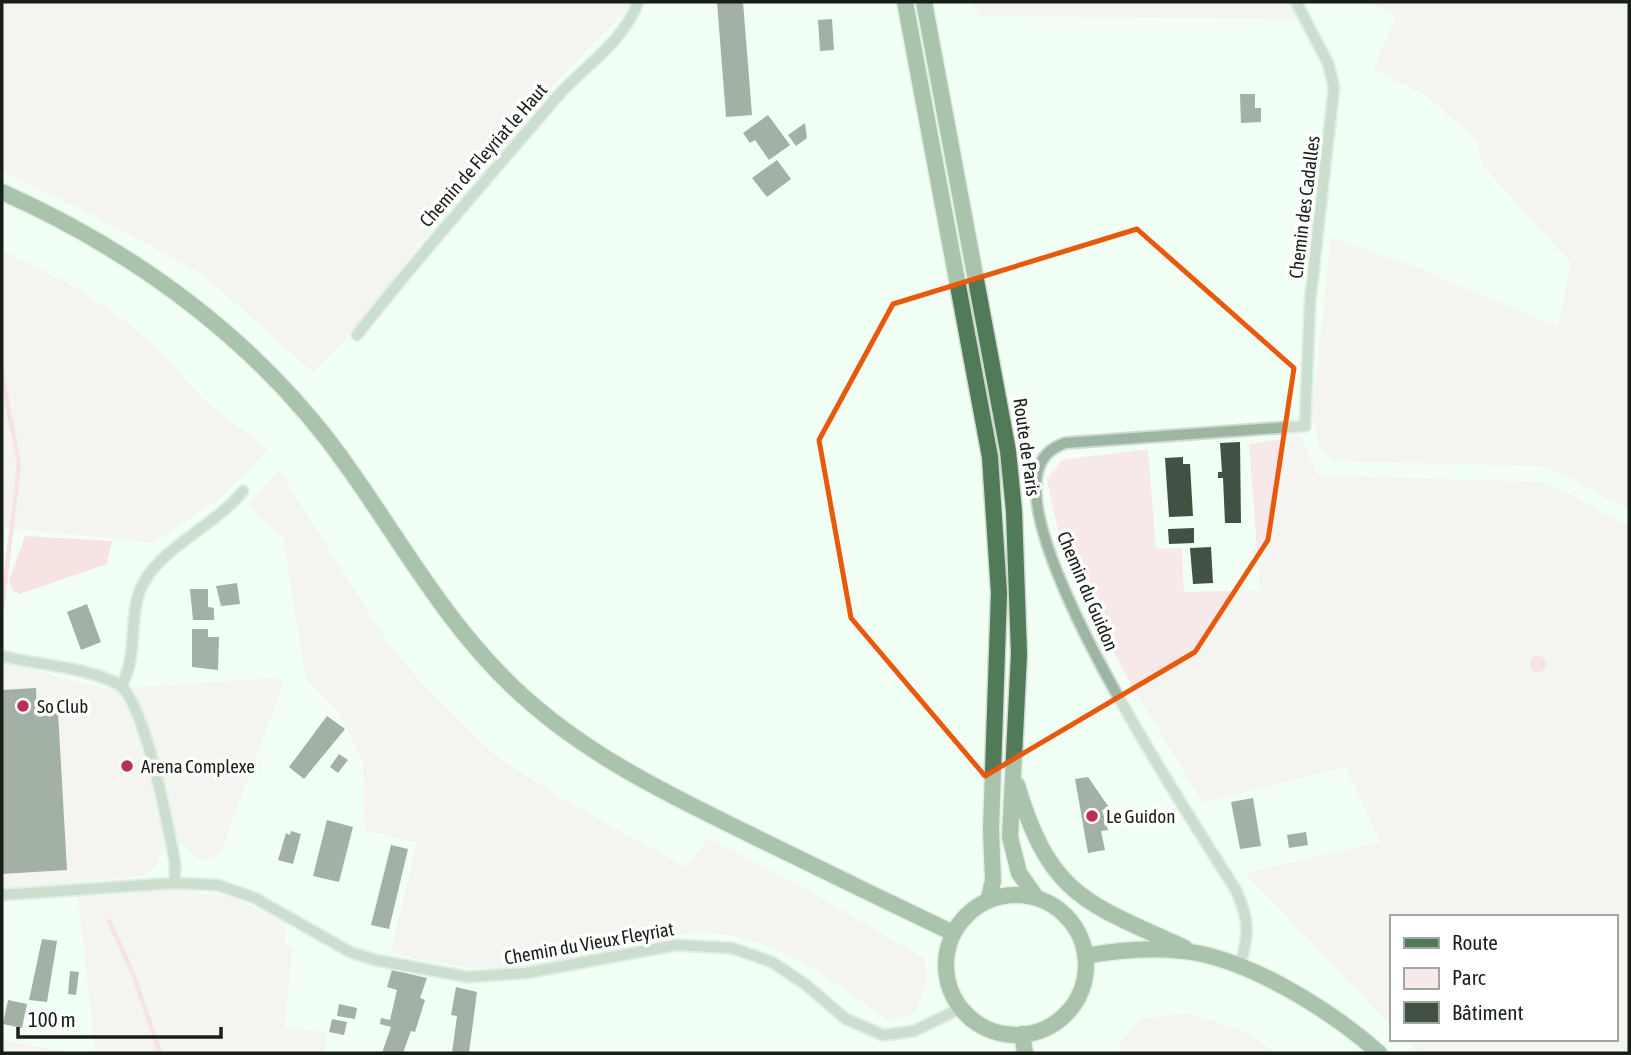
<svg xmlns="http://www.w3.org/2000/svg" width="1631" height="1055" viewBox="0 0 1631 1055" font-family="'Asap Condensed',sans-serif">
  <style>
    .green { fill: #f7e8ea }
    .water { fill: #fcc3cc }
    .lines { fill: none; stroke-linecap: round; stroke-linejoin: round }
    .stream { stroke: #fcc3cc; stroke-width: 4.5 }
    .building { fill: #415243 }
    .minor-casing { stroke: #cfdbd1; stroke-width: 14 }
    .primary-casing { stroke: #cfdbd1; stroke-width: 19 }
    .minor { stroke: #9eb5a1; stroke-width: 10 }
    .primary { stroke: #507a58; stroke-width: 16 }
    .marked { fill: none; stroke: #e8590c; stroke-width: 5; stroke-linejoin: round }
    .poi-dot { fill: #bc2d5a; stroke: #fff; stroke-width: 2.5 }
    .labels { text-anchor: middle; dominant-baseline: central; stroke-width: 7; stroke-linejoin: round; paint-order: stroke }
    .street-label { font-size: 19px; fill: #181f19; stroke: #fff }
    .poi-label { font-size: 19px; fill: #181f19; stroke: #fff; text-anchor: start }
  </style>
  <rect width="100%" height="100%" fill="#f2fff4"/>
  <!-- green -->
  <path class="green" d="M2,2H630L627,10C564,72 502,138 448,207C404,264 366,323 313,372L202,274L77,207L2,172Z
    M972,2H1290L1300,19L979,16Z
    M1367,2H1629V508C1597,498 1572,473 1539,466L1333,461L1320,449L1312,414L1331,237L1415,267L1558,327L1571,263L1483,166L1477,140L1429,98L1373,69L1396,17Z
    M2,250L69,283L123,319L160,351L203,399L268,450L223,496L153,543L2,527Z
    M1300,436L1318,475L1541,482C1573,492 1598,512 1629,525V1053H1418L1404,1039H1615V917H1391V1026L1245,873L1380,842L1345,767L1203,803L1136,693L1065,563L1047,479L1062,460L1148,449L1156,549L1182,548L1184,592L1260,590L1249,444Z
    M279,470L388,643L424,686L496,756L568,802L685,867L709,838L801,886L925,959L927,981L915,1013L889,1021C844,990 800,954 747,939C673,918 595,958 522,967C477,973 435,962 390,953L417,843L365,830L363,763L338,711L306,679L283,538L247,505Z
    M2,662L106,689L274,678L284,682L220,854L202,862L182,843L163,850L155,867L143,876L2,889Z
    M175,890L231,897L286,923L285,945L292,947L285,1027L325,1032V1053H95L78,898Z
    M1187,1013L1251,1034L1275,1053H1120L1119,1044L1140,1019Z
    M2,1040L74,1053H2Z"/>
  <!-- water -->
  <path class="water" d="M25,536L112,541L107,564L20,594L13,591L9,581Z
    M1530 664a8 8 0 1 1 16 0a8 8 0 1 1-16 0Z"/>
  <g class="lines">
    <!-- stream -->
    <path class="stream" d="M2,374L19,465L2,609
      M109,921L134,976L160,1053"/>
  </g>
  <!-- building -->
  <path class="building" d="M717,2H743L752,115L726,117Z
    M832,19L834,50L820,51L818,20Z
    M1240,94H1255V108H1261V122L1241,123Z
    M768,115L790,145L769,160L755,140L750,143L743,133Z
    M805,123L807,138L796,146L788,135Z
    M777,160L791,179L767,197L752,178Z
    M1240,442L1241,523H1225L1223,478H1218V472H1222L1220,443Z
    M1183,457V464H1190L1193,516L1169,517L1165,458Z
    M1194,528V543L1169,544L1168,529Z
    M1211,547L1213,583L1193,584L1190,548Z
    M237,583L240,604L221,606L216,586Z
    M190,589H208V607L214,608V620H193Z
    M87,604L101,642L81,650L67,612Z
    M192,629H208V637H219L218,670L192,667Z
    M36,688L37,713L58,712L67,870L2,874V690Z
    M327,716L345,729L304,779L289,767Z
    M339,754L348,760L338,773L330,767Z
    M1088,777L1110,809L1102,810L1108,830L1101,831L1105,850L1088,853L1075,779Z
    M1253,798L1261,846L1240,849L1231,802Z
    M327,820L353,827L339,882L313,876Z
    M291,831L301,834L293,864L278,860L286,833L290,835Z
    M1306,832L1308,845L1289,848L1287,835Z
    M391,845L408,849L389,929L371,925Z
    M42,939L57,941L47,1002L29,1000Z
    M392,970L427,978L420,998L425,1000L415,1032L411,1031L403,1053H382L391,1027L380,1024L381,1018L390,1020L397,990L387,987Z
    M70,971L79,972L76,995L68,994Z
    M456,987L477,992L469,1053H452L457,1016L451,1015Z
    M8,1000L27,1004L22,1028L3,1024Z
    M339,1004L357,1008L355,1019L337,1016Z
    M332,1019L347,1022L344,1035L329,1032Z"/>
  <g class="lines">
    <defs>
      <path id="minor" d="M357,335C420,254 489,177 556,98C584,66 623,43 638,2
        M2,656C37,665 87,667 118,684C145,700 168,827 175,862V883
        M121,686C140,654 126,614 144,582C164,546 216,525 243,491
        M2,895L175,883L218,885L255,898L350,952L375,960L468,977L526,973L676,945L732,948L772,962L805,984L846,1019L883,1035L914,1031L961,1008
        M1240,966C1249,933 1250,922 1236,890C1190,817 1010,546 1039,467C1044,454 1052,448 1065,443L1305,426L1310,302L1334,87L1328,63L1296,2"/>
      <path id="primary" d="M905,2L990,457L999,593L991,830L993,881L988,901
        M924,2L1008,451L1014,511L1019,654L1010,837L1019,873L1036,897
        M2,192C139,253 264,346 350,470C403,545 446,623 513,687C581,752 663,792 747,833C816,867 884,900 953,933
        M1017,785C1050,896 1086,903 1185,948
        M946 965a70 70 0 1 1 140 0a70 70 0 1 1-140 0Z
        M1085,956C1122,949 1159,946 1197,953C1258,965 1333,1012 1379,1053
        M1022,1034L1025,1053"/>
    </defs>
    <!-- minor casing -->
    <use href="#minor" class="minor-casing"/>
    <!-- primary casing -->
    <use href="#primary" class="primary-casing"/>
    <!-- minor -->
    <use href="#minor" class="minor"/>
    <!-- primary -->
    <use href="#primary" class="primary"/>
  </g>
  <!-- marked area -->
  <path d="M0 0H1631V1055H0ZM1137,229L1294,368L1268,540L1195,652L985,776L851,618L819,440L893,304Z" fill="#f2fff4" fill-opacity=".55" fill-rule="evenodd"/>
  <path class="marked" d="M1137,229L1294,368L1268,540L1195,652L985,776L851,618L819,440L893,304Z"/>
  <!-- markers -->
  <g class="poi-dot">
    <circle cx="23" cy="706" r="7"/>
    <circle cx="127" cy="766" r="7"/>
    <circle cx="1092" cy="816" r="7"/>
  </g>
  <g class="labels">
    <!-- street labels -->
    <g class="street-label">
      <text transform="translate(483 155) rotate(-49)">Chemin de Fleyriat le Haut</text>
      <text transform="translate(1304 207) rotate(-83)">Chemin des Cadalles</text>
      <text transform="translate(1027 447) rotate(82)">Route de Paris</text>
      <text transform="translate(1088 591) rotate(67)">Chemin du Guidon</text>
      <text transform="translate(589 943) rotate(-10)">Chemin du Vieux Fleyriat</text>
    </g>
    <!-- poi labels -->
    <g class="poi-label">
      <text x="37" y="706">So Club</text>
      <text x="141" y="766">Arena Complexe</text>
      <text x="1106" y="816">Le Guidon</text>
    </g>
  </g>
  <!-- border -->
  <rect width="1631" height="1055" fill="none" stroke="#181f19" stroke-width="7"/>
  <!-- legend -->
  <rect x="1390" y="915" width="228" height="126" fill="#ffffff" stroke="#a3a5a3" stroke-width="2"/>
  <rect x="1404" y="938" width="35" height="10" fill="#507a58" stroke="#a3a5a3" stroke-width="2"/>
  <text x="1452" y="950" font-size="21" fill="#181f19">Route</text>
  <rect x="1404" y="968" width="35" height="21" fill="#f7e8ea" stroke="#a3a5a3" stroke-width="2"/>
  <text x="1452" y="985" font-size="21" fill="#181f19">Parc</text>
  <rect x="1404" y="1002" width="35" height="21" fill="#415243" stroke="#a3a5a3" stroke-width="2"/>
  <text x="1452" y="1020" font-size="21" fill="#181f19">Bâtiment</text>
  <!-- scale -->
  <path d="M18 1027v10h203v-10" fill="none" stroke="#181f19" stroke-width="3.5"/>
  <text x="28" y="1027" font-size="21" fill="#181f19" stroke="#ffffff" stroke-width="5" paint-order="stroke">100 m</text>
</svg>
